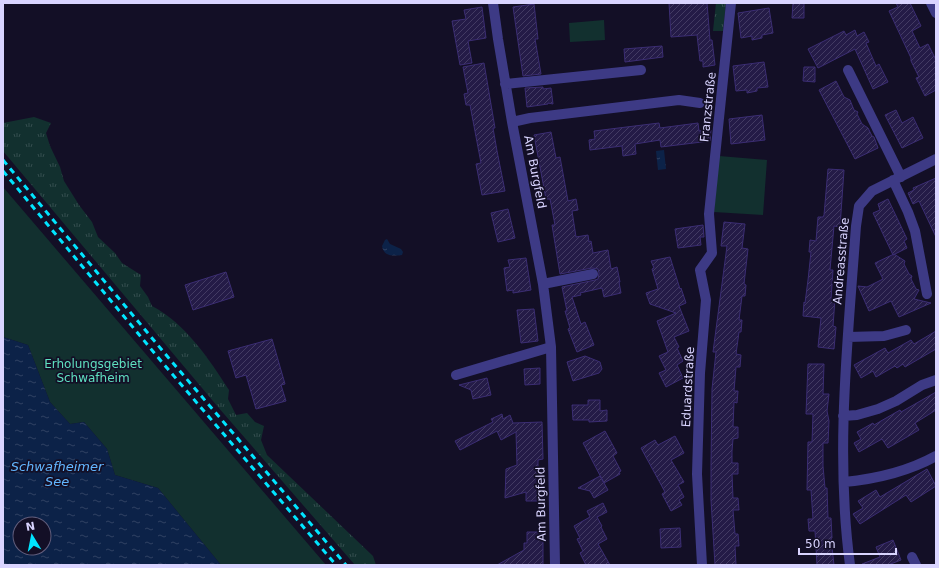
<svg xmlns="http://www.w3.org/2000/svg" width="939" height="568" viewBox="0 0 939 568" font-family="'DejaVu Sans',sans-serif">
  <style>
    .grass { fill: url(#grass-tufts) }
    .green { fill: #12302f }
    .water { fill: url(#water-ripples); fill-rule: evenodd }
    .building { fill: url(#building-hatch); stroke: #3b2d73 }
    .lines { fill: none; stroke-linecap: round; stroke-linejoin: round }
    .minor { stroke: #3d3a85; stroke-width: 10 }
    .rail { stroke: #00e5ff; stroke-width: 3; stroke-dasharray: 6 5; stroke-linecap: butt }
    .labels { text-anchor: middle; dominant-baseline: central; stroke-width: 3.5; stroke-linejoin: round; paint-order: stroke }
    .street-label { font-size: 12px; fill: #d9d4ff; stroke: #130f26 }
    .park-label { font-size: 12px; fill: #5fe0c0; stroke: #130f26 }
    .water-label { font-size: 13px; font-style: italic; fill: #62b6ff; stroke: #130f26 }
  </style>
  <defs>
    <pattern id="grass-tufts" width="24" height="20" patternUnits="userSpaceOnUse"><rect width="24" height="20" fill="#12302f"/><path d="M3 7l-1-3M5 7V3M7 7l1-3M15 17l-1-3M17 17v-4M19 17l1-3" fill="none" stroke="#344d4e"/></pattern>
    <pattern id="water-ripples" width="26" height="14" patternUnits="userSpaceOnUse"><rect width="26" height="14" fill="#0c2248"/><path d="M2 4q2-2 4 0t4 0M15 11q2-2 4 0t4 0" fill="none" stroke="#2f4163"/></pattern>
    <pattern id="building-hatch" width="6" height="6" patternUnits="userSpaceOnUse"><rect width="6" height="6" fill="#241b47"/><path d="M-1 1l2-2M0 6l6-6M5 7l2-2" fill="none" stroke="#433b63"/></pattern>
  </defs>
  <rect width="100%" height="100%" fill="#130f26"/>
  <!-- grass -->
  <path class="grass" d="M716,3H726L723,31H713Z
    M34,117L51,123L46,133L50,146L60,167L64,181L79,205L92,222L98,237L115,253L122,263L141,275L140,286L148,297L152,306C186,324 209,359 229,390L228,399L236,415L247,413L255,422L264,426L261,440L267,455L373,556L376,565H355L218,407L3,151V123Z"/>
  <!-- green -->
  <path class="green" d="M604,20L605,40L570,42L569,23Z
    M719,156L767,160L763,215L714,212Z
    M3,187L326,565H221L158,488L115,475L107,449L84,422L70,424L50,402L28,345L3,337Z"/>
  <!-- water -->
  <path class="water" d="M664,150L666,169L658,170L656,151Z
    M387,239L390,244L401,249L403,252L402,255C393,256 384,257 382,246L385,240Z
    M3,337L28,345L50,402L70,424L84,422L107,449L115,475L158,488L221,565H3ZM20,524H44V548H20Z"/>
  <!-- building -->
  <path class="building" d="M669,3H707L710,40H712L715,65L703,67V61H700L697,35L671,37Z
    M793,3H804V18H792Z
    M896,3H910L921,26L912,31L920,48L928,44L936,60V90L925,96L916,78L919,77L911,61V58L889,11L898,7Z
    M534,4L538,39H535L541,74L523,76L513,7Z
    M482,7L486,38L468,41L472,63L460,65L452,21L466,19L464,10Z
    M769,8L773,33L762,35V38L752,40V36L741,38L738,13Z
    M855,30L857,36L864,32L869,42L866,43L876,66L879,64L888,82L873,89L855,49L818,68L808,49L844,31L846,35Z
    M662,46L663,57L625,62L624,49Z
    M764,62L768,87L757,88V91L747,93V90L736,91L733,66Z
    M484,63L495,128H493L497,151L505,191L482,195L476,164L481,163L470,105H466L464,94L468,93L463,67Z
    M804,67H815V82L803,81Z
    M836,81L844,97L850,100L854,110L858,112L857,114L862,124L868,128L872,136L874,137L878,148L855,159L819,90Z
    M543,87V89L551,88L553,104L548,103V104L527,107L525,88Z
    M896,110L902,123L913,117L923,138L902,148L885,115Z
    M762,115L765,140L731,144L729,119Z
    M659,123L660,128L698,123L699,131L711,130L710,141L661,147L660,140L635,144L636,154L623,156L622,146L590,150L589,140L595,139L594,131Z
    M551,132L556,158L560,157L568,201L576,199L578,210L572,211L576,237L588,235L589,242L591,241L593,253L608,250L611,269L617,267L620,282H619L621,293L604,297L602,288L580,293L581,295L572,297L581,324L585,322L594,345L577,352L568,329L570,328L565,311H567L562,287L595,280L598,279L599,273L598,269L592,268L560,274L552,225H555L550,199H546L534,135Z
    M828,169L844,170L840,227L834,226L830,270H833L831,299H835L833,326L836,327L834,349L818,347L821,318L803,316L804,302L805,303L808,280L811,252H809L810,240L816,241L818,217H823L824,215Z
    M936,178V237L919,201L913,204L908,193L914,190L913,188Z
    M888,199L907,239L904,241L907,248L893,255L873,213L880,210L878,204Z
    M508,209L515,238L498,242L491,213Z
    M724,222L745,224L742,248L748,249L744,284L746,285L745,296H742L739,320H742L741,332H739L736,354L741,355L740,367H736L734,391H738L737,403L734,402L733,427H738V438L733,439L732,451V463H738V474H732L733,498H738L739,510H733L735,534H738L739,546H735L736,565H715L711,500V465L712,389L716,352H713L727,246H721Z
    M703,225L704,237H700L701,245L678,248L675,229Z
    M894,254L905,261L904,264L909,274L912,276L911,279L916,289L919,290L914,299L931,303L899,317L891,301L869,311L858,286L867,287L883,279L875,263Z
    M670,257L680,289L681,288L686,303L679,306L689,331L674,337L679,347L677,348L683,361L677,365L683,378L666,387L659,373L666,370L659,356L668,352L657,321L676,313L650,304L646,293L658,289L652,269L654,268L651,261Z
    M526,258L531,290L513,293V290L507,291L504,268L510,267L508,260Z
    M226,272L234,297L193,310L185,285Z
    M534,309L538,341L521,343L517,310Z
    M936,331V349L905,367L903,364L897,368L895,366L876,377L873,371L861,378L854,365L885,348L888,353L911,340L914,344Z
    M272,339L285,384L281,385L286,401L256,409L246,375L236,378L228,351Z
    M585,356L600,362L602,369L599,373L573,381L567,362Z
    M808,364H824L823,394H829L827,411L829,421L828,443H823V466L825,488H827L828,518H831L832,538H831L834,565H817L815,531H809L808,519H813L811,490H807L808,442H812L813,414H806Z
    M540,368V384L525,385L524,369Z
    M487,378L491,395L473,399L471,390L459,385Z
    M936,392V410L915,423L919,430L888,448L882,439L859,452L854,443L861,439L857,432L873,423L874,425L900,410L901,412Z
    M588,400H600V411L607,410V421L589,422V420H573L572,405H588Z
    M502,414L503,419L510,415L513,423L542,422L543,459L538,460V486H544V501H526V492L505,498L506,469L517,465L516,432L501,440L497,431L460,450L455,441L493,422L491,419Z
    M605,431L617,453L613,456L621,471L619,472L620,474L604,483L583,443Z
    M675,436L684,453L671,460L684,482L678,485L684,497L679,500L682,505L671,511L662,494L665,492L641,448L655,440L658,445Z
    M927,469L936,486L911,502L906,495L860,524L853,514L863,508L858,501L876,490L880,497Z
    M600,476L608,490L594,498L590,491L578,488Z
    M603,503L607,512L597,517L602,526L601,527L607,539L598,544L610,565H586L580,553L583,551L577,539L580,538L574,526L590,517L587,511Z
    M680,528L681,547L661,548L660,529Z
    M527,532H543V565H497L524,550V543H527Z
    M893,540L901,560L888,565H863L862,564L880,557L876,547Z"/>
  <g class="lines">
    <!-- minor -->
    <path class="minor" d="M493,3L498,39L512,122L543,284L551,347L555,565
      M931,3L936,13
      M848,70L901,177
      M505,84L641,70
      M512,122L530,118L679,100L700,103
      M893,180L908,212L915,231L927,294
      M543,284L593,274
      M848,337L884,336L906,330
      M456,375L551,347
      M843,416L857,415L878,409L896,401L922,385L936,380
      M844,482C876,479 907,472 936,456
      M912,557L916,565
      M702,565L697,474L700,373L706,300L700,270L712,253L709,214L731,3
      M850,565C835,453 848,338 856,226L859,206L872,191L936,159"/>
    <!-- rail -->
    <path class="rail" d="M3,160L167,356L346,565
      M3,171L161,361L336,565"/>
  </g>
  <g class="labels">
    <!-- street labels -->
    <g class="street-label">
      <text transform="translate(708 107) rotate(-84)">Franzstraße</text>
      <text transform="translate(535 172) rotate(79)">Am Burgfeld</text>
      <text transform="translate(841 261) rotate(-85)">Andreasstraße</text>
      <text transform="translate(688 387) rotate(-87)">Eduardstraße</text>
      <text transform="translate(541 504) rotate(-91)">Am Burgfeld</text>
    </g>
    <!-- park labels -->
    <g class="park-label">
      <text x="93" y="364">Erholungsgebiet<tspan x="93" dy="14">Schwafheim</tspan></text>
    </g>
    <!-- water labels -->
    <g class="water-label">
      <text x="57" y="466">Schwafheimer<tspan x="57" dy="15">See</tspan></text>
    </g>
  </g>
  <!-- border -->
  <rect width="939" height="568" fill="none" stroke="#d9d4ff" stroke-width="8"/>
  <!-- north arrow -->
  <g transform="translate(32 536) rotate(350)"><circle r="19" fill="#130f26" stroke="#625e7d"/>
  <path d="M0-3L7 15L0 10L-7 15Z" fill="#00e5ff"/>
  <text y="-6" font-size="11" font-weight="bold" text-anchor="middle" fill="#d9d4ff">N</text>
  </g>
  <!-- scale -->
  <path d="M799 548v6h97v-6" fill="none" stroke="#d9d4ff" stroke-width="2"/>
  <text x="805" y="548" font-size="12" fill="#d9d4ff" stroke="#130f26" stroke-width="3" paint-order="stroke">50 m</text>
</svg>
